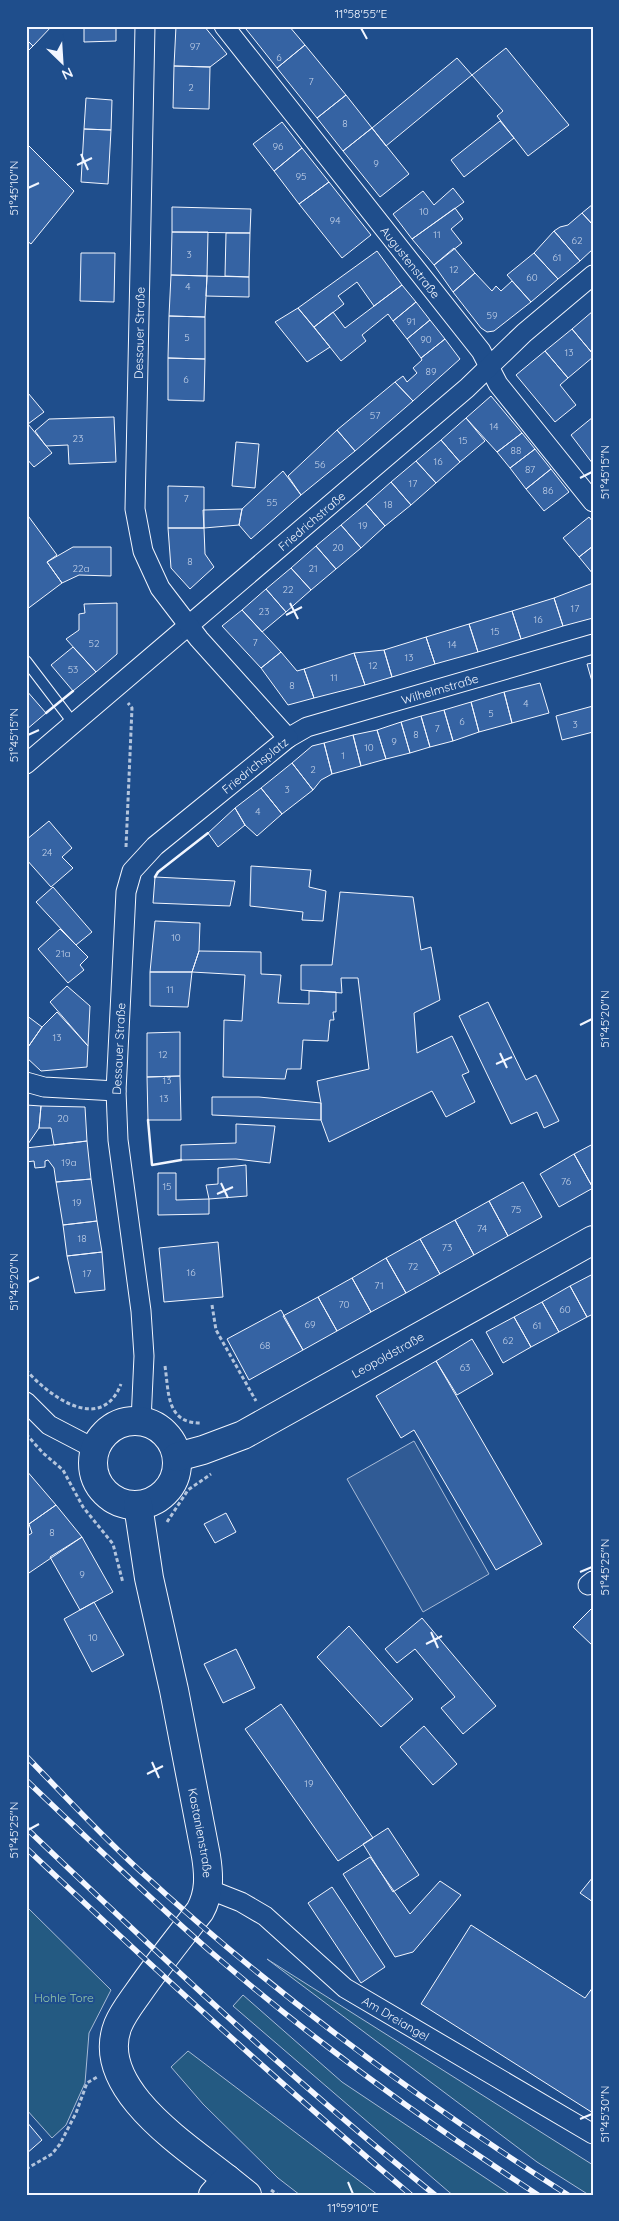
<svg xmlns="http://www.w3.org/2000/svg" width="619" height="2221" viewBox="0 0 619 2221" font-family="Quicksand,sans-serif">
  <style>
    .green { fill: #245a82; stroke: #a8bbd7 }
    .parking { fill: #305b95; stroke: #a8bbd7 }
    .building { fill: #3563a3; stroke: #f2f6ff }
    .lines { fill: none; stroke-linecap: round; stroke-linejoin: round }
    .lane-casing { stroke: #f2f6ff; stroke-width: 12 }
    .street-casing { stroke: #f2f6ff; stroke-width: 21 }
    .secondary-casing { stroke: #f2f6ff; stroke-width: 30 }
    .primary-casing { stroke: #f2f6ff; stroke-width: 30 }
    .path { stroke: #b3c4dc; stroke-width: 3; stroke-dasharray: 4 2.5; stroke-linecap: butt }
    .lane { stroke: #1f4e8c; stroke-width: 10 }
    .street { stroke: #1f4e8c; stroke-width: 19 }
    .secondary { stroke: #1f4e8c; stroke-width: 28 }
    .primary { stroke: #1f4e8c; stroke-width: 28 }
    .rail-casing { stroke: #f2f6ff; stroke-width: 5.5 }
    .rail { stroke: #1f4e8c; stroke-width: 4; stroke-dasharray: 11; stroke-linecap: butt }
    .wall { stroke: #f2f6ff; stroke-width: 2.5 }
    .ticks { fill: none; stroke: #f2f6ff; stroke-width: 2 }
    .labels { text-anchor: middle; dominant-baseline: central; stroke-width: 4; stroke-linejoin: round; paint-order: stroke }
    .number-label { font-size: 10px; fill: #c3d1e8 }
    .street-label { font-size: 12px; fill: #f2f6ff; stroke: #1f4e8c }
    .park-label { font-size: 12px; fill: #97c8a6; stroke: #1f4e8c }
    .neatline { fill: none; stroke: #f2f6ff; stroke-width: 2 }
    .ticks-label { font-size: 12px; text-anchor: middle; fill: #f2f6ff }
  </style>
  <rect width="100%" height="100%" fill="#1f4e8c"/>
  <!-- green -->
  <path class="green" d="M26,1906L111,1990L89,2033L85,2083L66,2125L52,2138L26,2109Z
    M267,1959L593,2165V2195H589L537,2162Z
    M243,1995L342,2082L511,2195H453L449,2192L233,2006Z
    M188,2051L378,2195H300L278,2178L203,2104L171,2067Z"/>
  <!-- parking -->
  <path class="parking" d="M414,1441L489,1574L423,1612L347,1479Z"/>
  <!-- building -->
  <path class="building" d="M26,26H52L33,46L26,39Z
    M84,26H116V41L84,42Z
    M176,26H204L227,54L210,67L174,66Z
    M249,26H289L305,45L277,68L246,29Z
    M26,39L33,46L26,53Z
    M305,45L346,95L317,118L277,68Z
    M506,48L569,125L528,156L497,116L503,111L472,75Z
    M457,58L472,75L386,146L372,128Z
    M174,66L210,67L209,109L173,108Z
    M346,95L372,128L343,151L317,118Z
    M86,98L112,100L111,130L84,129Z
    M500,121L514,138L464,177L451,160Z
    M282,122L302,148L274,171L253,144Z
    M372,128L409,174L380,197L343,151Z
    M84,129L111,130L108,184L81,182Z
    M26,143L74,191L31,244L26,240Z
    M302,148L329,182L299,204L274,171Z
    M329,182L371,235L342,258L299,204Z
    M453,188L464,202L412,239L393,214L423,191L434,205Z
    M593,204V225L582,213Z
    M172,207L251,209L250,233L172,232Z
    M455,208L463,219L451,229L462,243L434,265L412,239Z
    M582,213L593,225V249L580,261L554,231L560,227L568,225Z
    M554,231L580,261L558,279L534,253Z
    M172,232H208L207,276L171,275Z
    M226,233H250L249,277L225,276Z
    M454,248L475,273L453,292L434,265Z
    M377,251L402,285L374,306L357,282L338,296L344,304L314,327L298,308Z
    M81,253H115L114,302L80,301Z
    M534,253L558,279L531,302L507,275Z
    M475,273L492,291L496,286L501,291L512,281L531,302L494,331L487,332L481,328L453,292Z
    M171,275L207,276L205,317L169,316Z
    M207,276L249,277V297L206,296Z
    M402,285L416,302L393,321L388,314L362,335L366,341L341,361L314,327L333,312L345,328Z
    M416,302L430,320L407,339L393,321Z
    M298,308L330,347L307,362L275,322Z
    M593,311V354L572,329Z
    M169,316L205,317V359L168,358Z
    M430,320L445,339L421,358L407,339Z
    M572,329L593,354V357L568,378L545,351Z
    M445,339L460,359L413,401L395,382L403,376L407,382L417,373L413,368L422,360L421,358Z
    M545,351L568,378L560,385L576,405L555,422L516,375Z
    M168,358L205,359L204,401L168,400Z
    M395,382L413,401L355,451L337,430Z
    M28,393L44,412L28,424L52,453L34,467L26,458V395Z
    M491,396L522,433L497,452L466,418Z
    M114,417L116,462L69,464L68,445L46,446L35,431L49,419Z
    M593,417V464L571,435Z
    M466,418L485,441L460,462L441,440Z
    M337,430L355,451L301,495L288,476Z
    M522,433L535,449L510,468L497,452Z
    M441,440L460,462L436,483L416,461Z
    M236,442L259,444L255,488L232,486Z
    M535,449L551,469L526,489L510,468Z
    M416,461L436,483L411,505L391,482Z
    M551,469L569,492L544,511L526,489Z
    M283,471L301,495L251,539L239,525L242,509Z
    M391,482L411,505L385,526L366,504Z
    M168,486L204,487V528H168Z
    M366,504L385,526L361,548L341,525Z
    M242,509L239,525L204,528L203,510Z
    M26,513L57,555L47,562L62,583L26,610Z
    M589,517L593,522V546L579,557L563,538Z
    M341,525L361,548L336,569L316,546Z
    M168,528H204L205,554L214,567L190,589L171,568Z
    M316,546L336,569L311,590L291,568Z
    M593,546V574L579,557Z
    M73,547H111V576L79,575L62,583L47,562Z
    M291,568L311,590L286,612L266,589Z
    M593,583V618L563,626L554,598Z
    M266,589L286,612L262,632L242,610Z
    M554,598L563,626L521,639L512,611Z
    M117,603V654L96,672L66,639L79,630V614L85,613L84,604Z
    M242,610L281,652L261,668L222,626Z
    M512,611L521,639L478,652L469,624Z
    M469,624L478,652L435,664L426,637Z
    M426,637L435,664L392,677L384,650Z
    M73,647L96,672L73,691L51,665Z
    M384,650L392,677L365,685L354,653Z
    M281,652L297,671L304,669L314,698L288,705L261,668Z
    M354,653L365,685L314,698L304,669Z
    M593,663V685L587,664Z
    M540,683L549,713L512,723L504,692Z
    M26,690L46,713L26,730Z
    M504,692L512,723L479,732L471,702Z
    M471,702L479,732L453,741L444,710Z
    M593,706V732L562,740L556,716Z
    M444,710L453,741L430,747L421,716Z
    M421,716L430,747L410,753L401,722Z
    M401,722L410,753L386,759L377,730Z
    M377,730L386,759L361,766L353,735Z
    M353,735L361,766L332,774L324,743Z
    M324,743L332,774L321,780L313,790L292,763L312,746Z
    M292,763L313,790L282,814L261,788Z
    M261,788L282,814L257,836L245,825L235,808Z
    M235,808L245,825L218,847L208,833Z
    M49,821L72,848L62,857L73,868L51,887L26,859V840Z
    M251,866L311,870L309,887L326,891L323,921L302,920L303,912L250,906Z
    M155,877L235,881L230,906L153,903Z
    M53,887L92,932L76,945L36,902Z
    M340,892L413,897L421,950L431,947L440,1000L414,1013L417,1053L452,1036L469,1072L462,1075L475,1102L446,1117L432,1091L329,1142L321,1120V1103L317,1081L369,1069L358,978H341L342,993L301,990V965H332Z
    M155,921L200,923L199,951L192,972H150Z
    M60,929L88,957L80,965L84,970L68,983L38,949Z
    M199,951L261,952V974L281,975L278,1003L309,1004V991L336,992V1012H333L334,1020H330L328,1041L303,1040L301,1069H287L285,1079L223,1077L224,1020L242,1021L245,975L192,972Z
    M150,972H192L188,1007L150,1006Z
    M67,986L90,1006L88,1046L50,1002Z
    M488,1002L526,1080L536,1075L559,1121L544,1128L537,1112L511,1124L459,1016Z
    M57,1012L88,1046L87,1067L41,1071L26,1057V1050L42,1027Z
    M26,1015L42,1027L26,1050Z
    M180,1032V1076L147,1077V1033Z
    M180,1076L181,1120H148L147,1077Z
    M212,1097H259L321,1103V1120L212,1115Z
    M26,1105L41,1106L39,1128L28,1144Z
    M41,1106L85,1107L87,1141L54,1145L51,1128H39Z
    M236,1124L275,1126L270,1163L236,1159L181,1160V1145L236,1143Z
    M87,1141L91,1179L56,1182L54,1168L48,1160L45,1161V1167L35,1168L34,1161L26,1162V1148Z
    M593,1144V1188L574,1154Z
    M574,1154L593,1188L559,1207L540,1174Z
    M246,1165L247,1196L209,1199L206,1185L218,1184V1168Z
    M158,1173H176V1200L209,1199V1214L158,1215Z
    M91,1179L97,1221L63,1225L56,1182Z
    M523,1182L542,1217L508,1236L489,1201Z
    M489,1201L508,1236L474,1255L455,1220Z
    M455,1220L474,1255L440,1274L420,1239Z
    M97,1221L102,1252L67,1256L63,1225Z
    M420,1239L440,1274L406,1293L386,1258Z
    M218,1242L223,1297L164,1302L159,1248Z
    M102,1252L105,1290L75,1293L67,1256Z
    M386,1258L406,1293L371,1312L352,1278Z
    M593,1274V1314L587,1317L570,1286Z
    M352,1278L371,1312L337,1331L318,1297Z
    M570,1286L587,1317L559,1332L542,1302Z
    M318,1297L337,1331L303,1350L283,1316Z
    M542,1302L559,1332L531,1347L514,1317Z
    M281,1310L303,1350L249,1380L227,1339Z
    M514,1317L531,1347L503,1363L486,1332Z
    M472,1339L493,1374L457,1395L436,1361Z
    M436,1361L542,1544L496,1570L414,1430L401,1438L376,1396Z
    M26,1470L56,1505L29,1524L26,1521Z
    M56,1505L82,1537L26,1575V1537L32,1533L29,1524Z
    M226,1513L236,1532L215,1543L204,1524Z
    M82,1537L113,1592L80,1610L50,1557Z
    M94,1602L124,1655L92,1672L64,1619Z
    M593,1607V1646L573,1627Z
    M422,1618L496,1706L463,1734L441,1708L455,1697L415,1649L397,1663L385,1649Z
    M349,1626L413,1699L381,1727L317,1657Z
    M236,1649L255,1688L223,1703L204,1664Z
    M281,1704L373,1838L338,1861L245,1729Z
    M424,1726L457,1764L433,1785L400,1747Z
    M388,1828L419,1875L393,1892L363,1844Z
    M370,1857L410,1914L440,1881L461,1895L413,1952L395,1957L343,1874Z
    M593,1877V1902L580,1893Z
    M332,1887L385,1967L361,1983L308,1903Z
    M471,1925L585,1998L593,1987V2113L421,2004Z
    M26,2121L42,2140L26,2154Z"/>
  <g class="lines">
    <defs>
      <path id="lane" d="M26,661L74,724"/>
      <g id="street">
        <path id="s1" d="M224,26L481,351L498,384L593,502"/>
        <path id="s2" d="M288,738L307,727L593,644"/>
        <path id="s3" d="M26,764L467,388L524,333L593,275"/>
        <path d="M26,1082L44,1087L116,1091"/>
        <path d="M26,1402L49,1425L95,1449"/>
        <path id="s4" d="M141,1421L144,1356L141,1311L118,1140L116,1091L126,892L132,871L155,846L288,738L199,639L160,588L143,551L135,509L145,26"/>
        <path d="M588,1585L593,1581"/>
        <path id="s5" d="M208,1889L241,1902L265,1916L345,1988L593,2134"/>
      </g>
      <g id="secondary">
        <circle cx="135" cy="1463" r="42"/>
        <path id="s6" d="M177,1457L203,1450L243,1435L593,1240"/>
        <path id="s7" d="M138,1505L149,1578L174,1690L206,1856C209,1875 210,1893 200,1911C179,1938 158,1964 138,1993C131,2003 123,2013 118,2025C93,2088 186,2146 227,2179"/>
      </g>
      <path id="primary" d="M213,2195L227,2179L247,2195"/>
    </defs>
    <!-- lane casing -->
    <use href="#lane" class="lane-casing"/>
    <!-- street casing -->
    <use href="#street" class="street-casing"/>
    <!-- secondary casing -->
    <use href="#secondary" class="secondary-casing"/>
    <!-- primary casing -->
    <use href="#primary" class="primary-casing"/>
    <!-- path -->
    <path class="path" d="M126,847L132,708L128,703
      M212,1305L216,1330L256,1401
      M165,1366C169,1393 166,1424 202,1423
      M26,1370C49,1396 101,1435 121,1384
      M26,1434L43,1453L63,1470L83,1507L113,1544L123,1583
      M167,1522L188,1490L211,1474
      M26,2169L52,2154L60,2144L76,2113L87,2083L97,2077
      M271,2190L278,2195"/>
    <!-- lane -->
    <use href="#lane" class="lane"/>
    <!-- street -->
    <use href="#street" class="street"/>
    <!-- secondary -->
    <use href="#secondary" class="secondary"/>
    <!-- primary -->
    <use href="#primary" class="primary"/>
    <defs>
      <path id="rail" d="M26,1756C63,1794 99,1833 138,1869C270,1991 416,2098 568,2195
        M26,1780C87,1838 148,1897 211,1952C314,2041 424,2121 538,2195
        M26,1828C158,1954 292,2080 435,2195
        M26,1848C152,1967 279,2083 411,2195"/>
    </defs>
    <!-- rail casing -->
    <use href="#rail" class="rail-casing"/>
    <!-- rail -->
    <use href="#rail" class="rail"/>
    <!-- wall -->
    <path class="wall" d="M46,713L73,691
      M155,877L158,872L208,833
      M148,1120L152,1165L181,1160"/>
  </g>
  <!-- ticks -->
  <path class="ticks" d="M361,28L367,39M81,154L88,170M77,165L92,158M28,188L39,183M580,478L592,472M290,603L298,619M286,615L302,607M28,735L39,730M580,1025L592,1019M500,1053L507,1068M496,1064L512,1057M221,1183L228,1198M217,1194L233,1187M28,1282L39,1277M580,1572L592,1567M431,1632L438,1648M426,1644L442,1636M152,1762L159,1778M147,1774L163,1766M28,1830L39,1824M580,2119L592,2114M348,2182L353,2194"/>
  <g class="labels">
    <!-- number labels -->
    <g class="number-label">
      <text x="195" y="46">97</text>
      <text x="279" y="57">6</text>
      <text x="311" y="81">7</text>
      <text x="191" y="87">2</text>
      <text x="345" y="123">8</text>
      <text x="278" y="146">96</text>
      <text x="376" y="163">9</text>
      <text x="301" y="176">95</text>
      <text x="424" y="211">10</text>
      <text x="335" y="220">94</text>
      <text x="437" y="234">11</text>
      <text x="577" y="240">62</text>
      <text x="189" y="254">3</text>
      <text x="557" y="257">61</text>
      <text x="454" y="269">12</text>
      <text x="532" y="277">60</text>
      <text x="188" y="286">4</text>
      <text x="492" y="315">59</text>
      <text x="411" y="321">91</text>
      <text x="187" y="337">5</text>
      <text x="426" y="339">90</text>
      <text x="569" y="352">13</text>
      <text x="431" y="371">89</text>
      <text x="186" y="379">6</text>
      <text x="375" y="415">57</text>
      <text x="494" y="426">14</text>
      <text x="78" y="438">23</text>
      <text x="463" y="440">15</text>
      <text x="516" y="450">88</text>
      <text x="438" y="461">16</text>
      <text x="320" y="464">56</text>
      <text x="530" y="469">87</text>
      <text x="413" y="483">17</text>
      <text x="548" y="490">86</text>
      <text x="186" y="498">7</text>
      <text x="272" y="502">55</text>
      <text x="388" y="504">18</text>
      <text x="363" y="525">19</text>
      <text x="338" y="547">20</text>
      <text x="190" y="561">8</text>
      <text x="81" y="568">22a</text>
      <text x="313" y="568">21</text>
      <text x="288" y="589">22</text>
      <text x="575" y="608">17</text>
      <text x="264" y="611">23</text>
      <text x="538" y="619">16</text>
      <text x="495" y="631">15</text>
      <text x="255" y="642">7</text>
      <text x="94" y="643">52</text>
      <text x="452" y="644">14</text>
      <text x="409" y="657">13</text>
      <text x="373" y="665">12</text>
      <text x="73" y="669">53</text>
      <text x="334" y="677">11</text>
      <text x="292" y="685">8</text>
      <text x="526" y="703">4</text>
      <text x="491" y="713">5</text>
      <text x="462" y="721">6</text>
      <text x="575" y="724">3</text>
      <text x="437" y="728">7</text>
      <text x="416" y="734">8</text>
      <text x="394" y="741">9</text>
      <text x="369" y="747">10</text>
      <text x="343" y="755">1</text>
      <text x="313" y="769">2</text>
      <text x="287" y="789">3</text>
      <text x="258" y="811">4</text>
      <text x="47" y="852">24</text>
      <text x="176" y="937">10</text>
      <text x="63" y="953">21a</text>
      <text x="170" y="989">11</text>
      <text x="57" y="1037">13</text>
      <text x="163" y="1054">12</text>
      <text x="167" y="1080">13</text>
      <text x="164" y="1098">13</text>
      <text x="63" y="1118">20</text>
      <text x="69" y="1162">19a</text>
      <text x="566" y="1181">76</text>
      <text x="167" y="1186">15</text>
      <text x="77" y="1202">19</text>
      <text x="516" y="1209">75</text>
      <text x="482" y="1228">74</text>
      <text x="82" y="1238">18</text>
      <text x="447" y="1247">73</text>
      <text x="413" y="1266">72</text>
      <text x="191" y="1272">16</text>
      <text x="87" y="1273">17</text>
      <text x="379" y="1285">71</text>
      <text x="344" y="1304">70</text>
      <text x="565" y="1309">60</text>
      <text x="310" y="1324">69</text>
      <text x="537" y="1325">61</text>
      <text x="508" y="1340">62</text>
      <text x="265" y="1345">68</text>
      <text x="465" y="1367">63</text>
      <text x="52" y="1532">8</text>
      <text x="82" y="1574">9</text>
      <text x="93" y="1637">10</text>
      <text x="309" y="1783">19</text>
    </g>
    <!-- street labels -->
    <g class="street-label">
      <text stroke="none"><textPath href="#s1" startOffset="301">Augustenstraße</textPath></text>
      <text stroke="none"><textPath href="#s4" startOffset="1215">Dessauer Straße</textPath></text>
      <text stroke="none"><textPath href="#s3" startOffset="375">Friedrichstraße</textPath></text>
      <text stroke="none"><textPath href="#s2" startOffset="160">Wilhelmstraße</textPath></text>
      <text stroke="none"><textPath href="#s4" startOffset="715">Friedrichsplatz</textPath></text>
      <text stroke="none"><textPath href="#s4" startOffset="374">Dessauer Straße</textPath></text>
      <text stroke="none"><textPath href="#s6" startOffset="235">Leopoldstraße</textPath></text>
      <text stroke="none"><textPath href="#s7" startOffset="334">Kastanienstraße</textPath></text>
      <text stroke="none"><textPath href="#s5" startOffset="230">Am Dreiangel</textPath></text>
    </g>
    <!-- park labels -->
    <g class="park-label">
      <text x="64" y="1997">Hohle Tore</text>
    </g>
  </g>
  <!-- border -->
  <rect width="619" height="2221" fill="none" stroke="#1f4e8c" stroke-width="55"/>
  <!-- north arrow -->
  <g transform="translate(62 62) rotate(155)" stroke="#1f4e8c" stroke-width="4" paint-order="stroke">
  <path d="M0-4L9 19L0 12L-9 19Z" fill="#f2f6ff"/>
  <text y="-8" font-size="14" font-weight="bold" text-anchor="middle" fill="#f2f6ff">N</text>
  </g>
  <rect x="28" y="28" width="564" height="2166" class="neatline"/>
  <g class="ticks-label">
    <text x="361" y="18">11°58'55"E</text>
    <text transform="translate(14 188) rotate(-90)" y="4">51°45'10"N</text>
    <text transform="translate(605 472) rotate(-90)" y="4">51°45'15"N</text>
    <text transform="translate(14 735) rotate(-90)" y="4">51°45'15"N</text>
    <text transform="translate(605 1019) rotate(-90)" y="4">51°45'20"N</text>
    <text transform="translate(14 1282) rotate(-90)" y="4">51°45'20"N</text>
    <text transform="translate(605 1567) rotate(-90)" y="4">51°45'25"N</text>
    <text transform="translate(14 1830) rotate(-90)" y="4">51°45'25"N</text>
    <text transform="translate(605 2114) rotate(-90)" y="4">51°45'30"N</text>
    <text x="353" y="2212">11°59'10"E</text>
  </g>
</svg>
